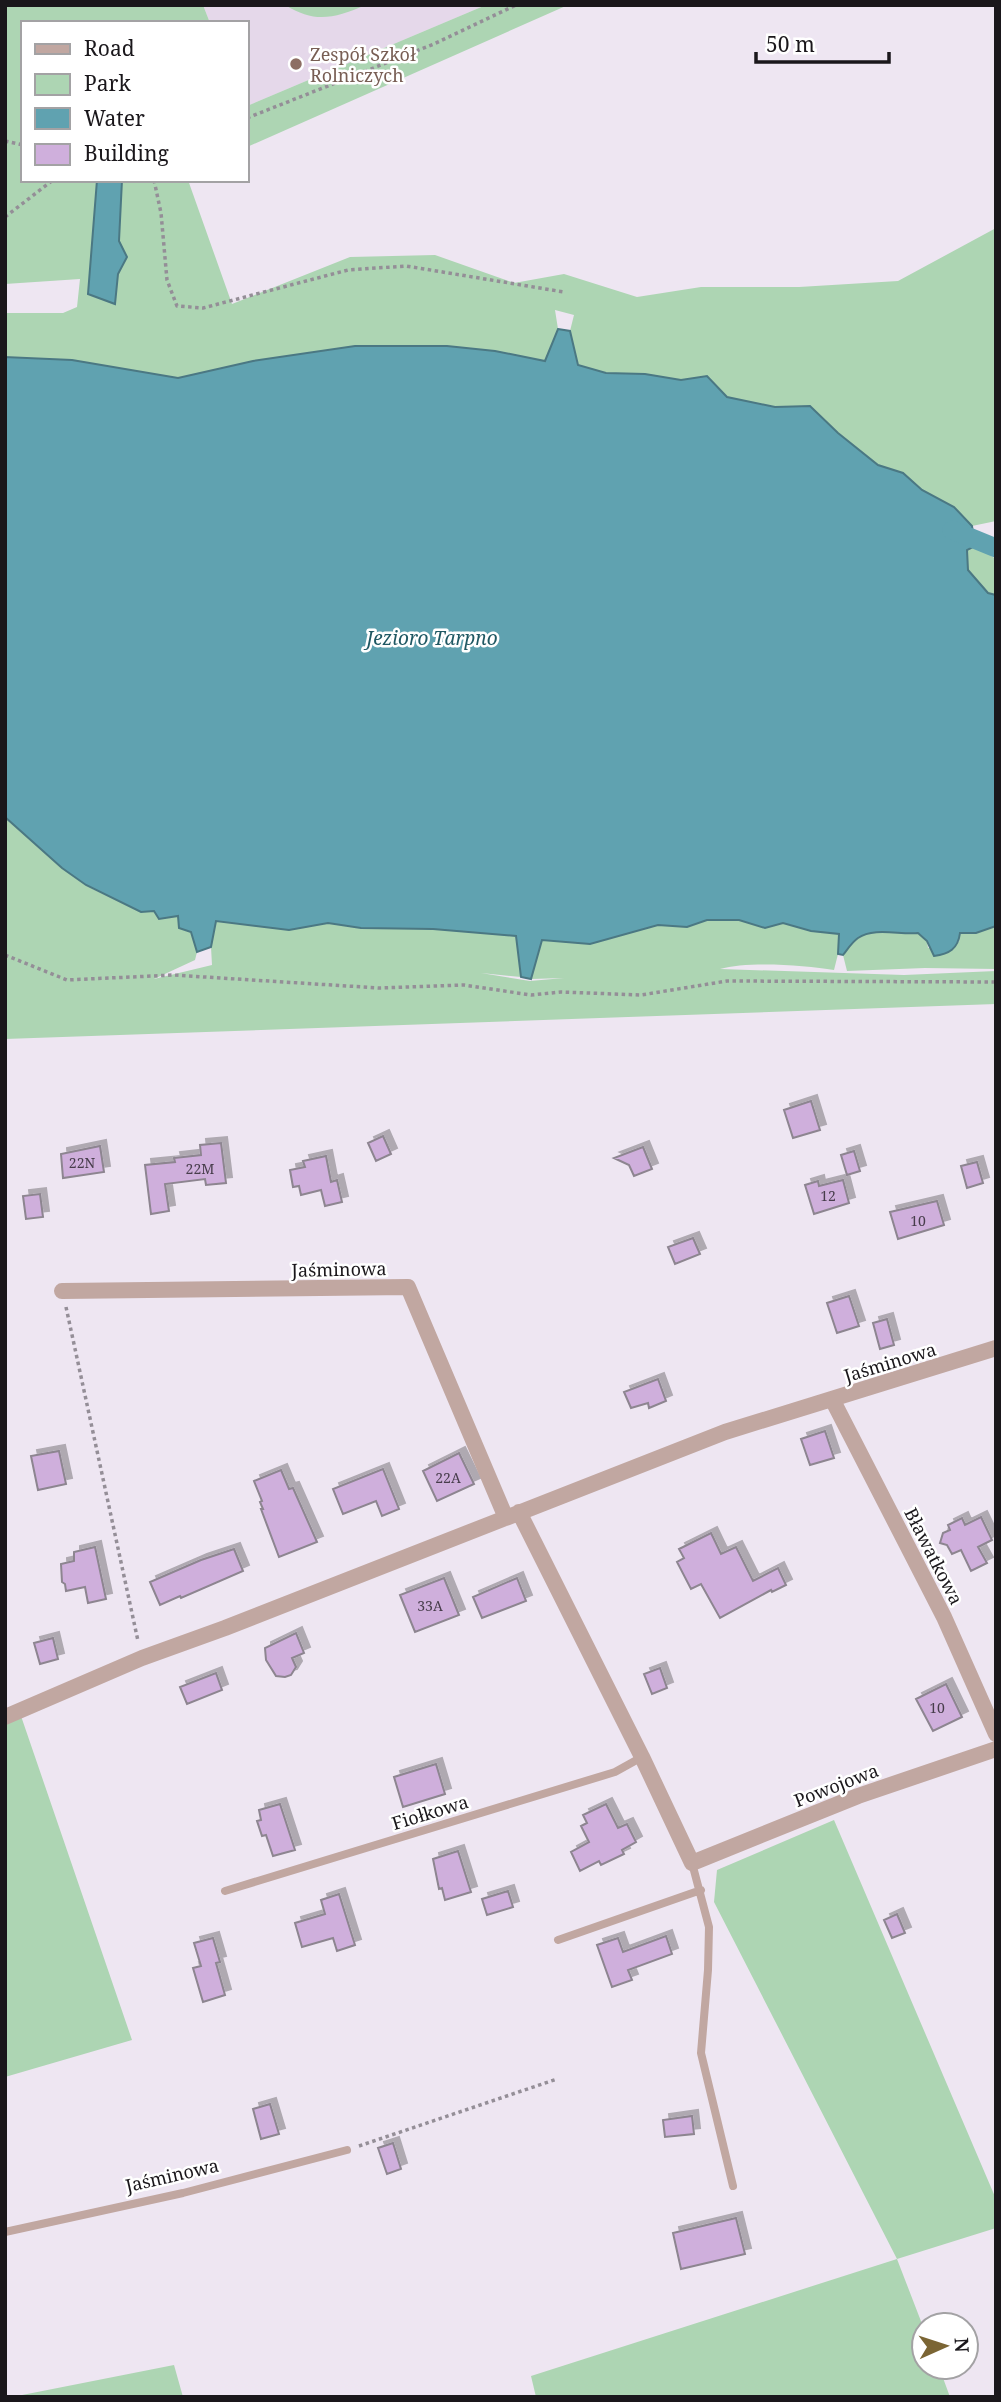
<svg xmlns="http://www.w3.org/2000/svg" width="1001" height="2402" viewBox="0 0 1001 2402" font-family="'Noto Serif',serif">
  <style>
    .built { fill: #e5d8ea }
    .green { fill: #add5b3 }
    .water { fill: #60a2b0; stroke: #4b7883; stroke-width: 2 }
    .lines { fill: none; stroke-linecap: round; stroke-linejoin: round }
    .canal { stroke: #60a2b0; stroke-width: 19 }
    .building { fill: #cfafdc; stroke: #8d8590; stroke-width: 2; filter: url(#shadow) }
    .path { stroke: #948e97; stroke-width: 3.5; stroke-dasharray: 3.5 3.5; stroke-linecap: butt }
    .service { stroke: #c1a7a1; stroke-width: 8 }
    .minor { stroke: #c1a7a1; stroke-width: 16 }
    .education-dot { fill: #8d6e63; stroke: #fff; stroke-width: 2.5 }
    .labels { text-anchor: middle; dominant-baseline: central; stroke-width: 5; stroke-linejoin: round; paint-order: stroke }
    .number-label { font-size: 14px; fill: #473d4b }
    .education-label { font-size: 18px; fill: #785e54; stroke: #fff; text-anchor: start }
    .street-label { font-size: 18px; fill: #1a171b; stroke: #fff }
    .water-label { font-size: 19px; font-style: italic; fill: #1f5863; stroke: #fff }
  </style>
  <defs>
    <filter id="shadow"><feDropShadow dx="6" dy="-6" stdDeviation="0" flood-color="#0004"/></filter>
  </defs>
  <rect width="100%" height="100%" fill="#eee6f2"/>
  <!-- built -->
  <path class="built" d="M203,5H486L247,106V23H210Z"/>
  <!-- green -->
  <path class="green" d="M5,5H203L210,23H23V180H188L232,304L350,257L435,255L514,283L564,274L637,297L701,287H799L898,281L996,228V521L972,526L953,507L922,490L903,473L878,465L838,433L810,406L775,407L727,397L707,376L681,380L645,374L606,373L578,365L570,331L574,315L555,310L558,329L546,361L495,351L447,346H355L253,361L178,378L72,360L5,357V313H63L77,307L80,279L5,284Z
    M285,5H366C334,18 316,24 285,5Z
    M486,5H568L247,147V106Z
    M975,546L996,559V595L988,593L968,571L967,550Z
    M5,817L62,868L93,889L141,912L154,911L178,916L179,928L191,932L197,952L195,960L154,979L212,965L211,947L216,921L289,930L328,923L361,928L433,929L517,936L521,977L481,973L530,981L564,978L531,979L542,940L590,944L658,925L687,927L707,920H739L765,927L783,923L811,931L839,934L838,954L834,970C805,965 747,961 720,969L904,975L996,971V1004L5,1039Z
    M996,926V969L925,968L847,971L843,955C847,950 852,942 858,938C874,927 900,935 918,933L927,941L928,948L959,942L960,933H976Z
    M21,1716L132,2040L5,2077V1722Z
    M834,1820L996,2199V2228L897,2259L924,2329V2367H939L950,2397H536L531,2376L897,2259L714,1902L717,1870Z
    M174,2365L183,2397H12Z"/>
  <!-- water -->
  <path class="water" d="M97,180H122L119,241L127,257L118,274L115,304L88,294Z
    M558,329L570,331L578,365L606,373L645,374L681,380L707,376L727,397L775,407L810,406L838,433L878,465L903,473L922,490L954,507L972,526L975,546L967,550L968,570L988,593L996,595V926L976,933H960C958,949 949,954 934,956L927,941L918,933C900,935 874,927 858,938C852,942 847,950 843,955L838,954L839,934L811,931L783,923L765,928L739,920H707L687,927L658,925L590,944L542,940L531,979L521,977L516,936L433,929L361,928L328,923L289,930L216,921L211,947L197,952L191,932L179,928L178,916L159,919L154,911L141,912L86,885L62,868L5,817V357L72,360L178,378L253,361L355,346H447L495,351L545,361Z"/>
  <g class="lines">
    <!-- canal -->
    <path class="canal" d="M952,530L996,548"/>
  </g>
  <!-- building -->
  <path class="building" d="M811,1101L820,1130L793,1138L784,1110Z
    M383,1136L391,1154L376,1161L368,1143Z
    M221,1143L226,1183L206,1185L205,1179L165,1184L169,1211L151,1214L145,1165L175,1162L174,1158L201,1155L200,1145Z
    M100,1146L104,1172L63,1178L61,1154Z
    M643,1147L652,1169L634,1176L629,1165L614,1158Z
    M854,1151L860,1171L847,1175L841,1155Z
    M326,1156L331,1182L337,1180L342,1202L325,1206L321,1190L301,1195L299,1186L293,1187L290,1170L305,1167L303,1161Z
    M977,1162L983,1183L967,1188L961,1166Z
    M843,1180L849,1203L814,1214L805,1185L818,1181L819,1186Z
    M40,1194L43,1217L26,1219L23,1196Z
    M937,1201L944,1225L898,1239L890,1212Z
    M693,1238L700,1254L675,1264L668,1247Z
    M849,1296L859,1326L837,1333L827,1303Z
    M887,1319L894,1345L880,1349L873,1323Z
    M658,1379L666,1401L649,1408L648,1403L631,1408L624,1392Z
    M825,1431L834,1458L810,1465L801,1439Z
    M59,1451L66,1484L38,1490L31,1456Z
    M459,1453L474,1484L437,1501L423,1471Z
    M383,1469L399,1509L382,1516L376,1501L343,1514L333,1489Z
    M281,1470L289,1489L293,1488L317,1542L279,1557L261,1509H263L260,1502L262,1501L254,1481Z
    M981,1517L992,1540L978,1547L987,1563L971,1571L961,1550L952,1554L947,1545L940,1543L943,1533L950,1530L948,1525L962,1518L965,1525Z
    M711,1533L721,1554L736,1547L753,1581L778,1568L786,1585L772,1592L771,1590L720,1618L701,1584L691,1589L677,1562L684,1558L679,1549Z
    M95,1547L106,1599L88,1603L85,1587L66,1591L65,1584L62,1582L61,1564L74,1561V1552Z
    M234,1549L243,1571L181,1598L180,1596L160,1605L150,1582L201,1560Z
    M444,1578L459,1615L415,1632L400,1595Z
    M517,1578L526,1601L482,1618L473,1597Z
    M296,1633L304,1653L292,1658L296,1667L291,1675L285,1677L276,1676L266,1660L265,1648Z
    M53,1638L58,1659L40,1664L34,1643Z
    M660,1668L667,1688L652,1694L644,1674Z
    M216,1673L222,1690L187,1704L180,1687Z
    M946,1684L962,1717L933,1731L916,1699Z
    M436,1764L445,1794L403,1807L394,1777Z
    M280,1804L295,1850L273,1856L266,1835L262,1836L257,1821L261,1820L259,1810Z
    M606,1804L618,1828L627,1824L636,1842L622,1850L624,1854L601,1865L599,1861L580,1871L571,1852L589,1842L581,1826L587,1823L583,1815Z
    M458,1851L471,1892L445,1900L442,1888L439,1889L433,1859Z
    M508,1891L513,1907L487,1915L482,1899Z
    M339,1894L355,1945L337,1951L333,1938L302,1947L295,1923L325,1914L321,1900Z
    M897,1914L905,1933L892,1938L884,1920Z
    M666,1936L672,1954L628,1970L632,1980L612,1987L597,1945L618,1938L623,1952Z
    M213,1938L220,1962L216,1963L225,1995L203,2002L193,1968L201,1966L194,1943Z
    M270,2104L279,2134L261,2139L253,2109Z
    M692,2116L694,2134L665,2137L663,2120Z
    M393,2143L401,2169L387,2174L378,2148Z
    M736,2218L745,2254L681,2269L673,2233Z"/>
  <g class="lines">
    <!-- path -->
    <path class="path" d="M247,118L434,44L516,5
      M5,141L23,145
      M154,180L161,213L167,280L177,306L203,308L348,270L406,266L564,292
      M5,217L53,180
      M5,955L67,980L173,975L379,988L464,985L531,995L561,992L641,995L727,981L996,982
      M66,1307L138,1641
      M359,2146L557,2079"/>
    <!-- service -->
    <path class="service" d="M692,1863L709,1927L708,1970L701,2053L733,2186
      M225,1891L615,1772L642,1757
      M558,1940L701,1890
      M5,2232L183,2193L347,2150"/>
    <!-- minor -->
    <path class="minor" d="M62,1291L408,1287L506,1518
      M832,1399L944,1617L996,1734
      M519,1512L642,1757L692,1863L858,1796L996,1749
      M5,1717L142,1658L225,1628L725,1432L996,1348"/>
  </g>
  <!-- markers -->
  <circle class="education-dot" cx="296" cy="64" r="7"/>
  <g class="labels">
    <!-- number labels -->
    <g class="number-label">
      <text x="82" y="1162">22N</text>
      <text x="200" y="1168">22M</text>
      <text x="828" y="1195">12</text>
      <text x="918" y="1220">10</text>
      <text x="448" y="1477">22A</text>
      <text x="430" y="1605">33A</text>
      <text x="937" y="1707">10</text>
    </g>
    <!-- education labels -->
    <g class="education-label">
      <text x="310" y="54">Zespół Szkół<tspan x="310" dy="21">Rolniczych</tspan></text>
    </g>
    <!-- street labels -->
    <g class="street-label">
      <text transform="translate(339 1269) rotate(-1)">Jaśminowa</text>
      <text transform="translate(890 1362) rotate(-17)">Jaśminowa</text>
      <text transform="translate(934 1556) rotate(63)">Bławatkowa</text>
      <text transform="translate(836 1785) rotate(-21)">Powojowa</text>
      <text transform="translate(430 1812) rotate(-17)">Fiołkowa</text>
      <text transform="translate(172 2175) rotate(-13)">Jaśminowa</text>
    </g>
    <!-- water labels -->
    <g class="water-label">
      <text x="432" y="638">Jezioro Tarpno</text>
    </g>
  </g>
  <!-- border -->
  <rect width="1001" height="2402" fill="none" stroke="#1a171b" stroke-width="14"/>
  <!-- legend -->
  <rect x="21" y="21" width="228" height="161" fill="#ffffff" stroke="#a3a2a4" stroke-width="2"/>
  <rect x="35" y="44" width="35" height="10" fill="#c1a7a1" stroke="#a3a2a4" stroke-width="2"/>
  <text x="84" y="56" font-size="21" fill="#1a171b">Road</text>
  <rect x="35" y="74" width="35" height="21" fill="#add5b3" stroke="#a3a2a4" stroke-width="2"/>
  <text x="84" y="91" font-size="21" fill="#1a171b">Park</text>
  <rect x="35" y="108" width="35" height="21" fill="#60a2b0" stroke="#a3a2a4" stroke-width="2"/>
  <text x="84" y="126" font-size="21" fill="#1a171b">Water</text>
  <rect x="35" y="144" width="35" height="21" fill="#cfafdc" stroke="#a3a2a4" stroke-width="2"/>
  <text x="84" y="161" font-size="21" fill="#1a171b">Building</text>
  <!-- north arrow -->
  <g transform="translate(945 2346) rotate(87)"><circle r="33" fill="#ffffff" stroke="#a3a2a4" stroke-width="2"/>
  <path d="M0-5L12 26L0 18L-12 26Z" fill="#7b6534"/>
  <text y="-10" font-size="19" font-weight="bold" text-anchor="middle" fill="#1a171b">N</text>
  </g>
  <!-- scale -->
  <path d="M756 52v10h133v-10" fill="none" stroke="#1a171b" stroke-width="3.5"/>
  <text x="766" y="52" font-size="21" fill="#1a171b" stroke="#ffffff" stroke-width="5" paint-order="stroke">50 m</text>
</svg>
